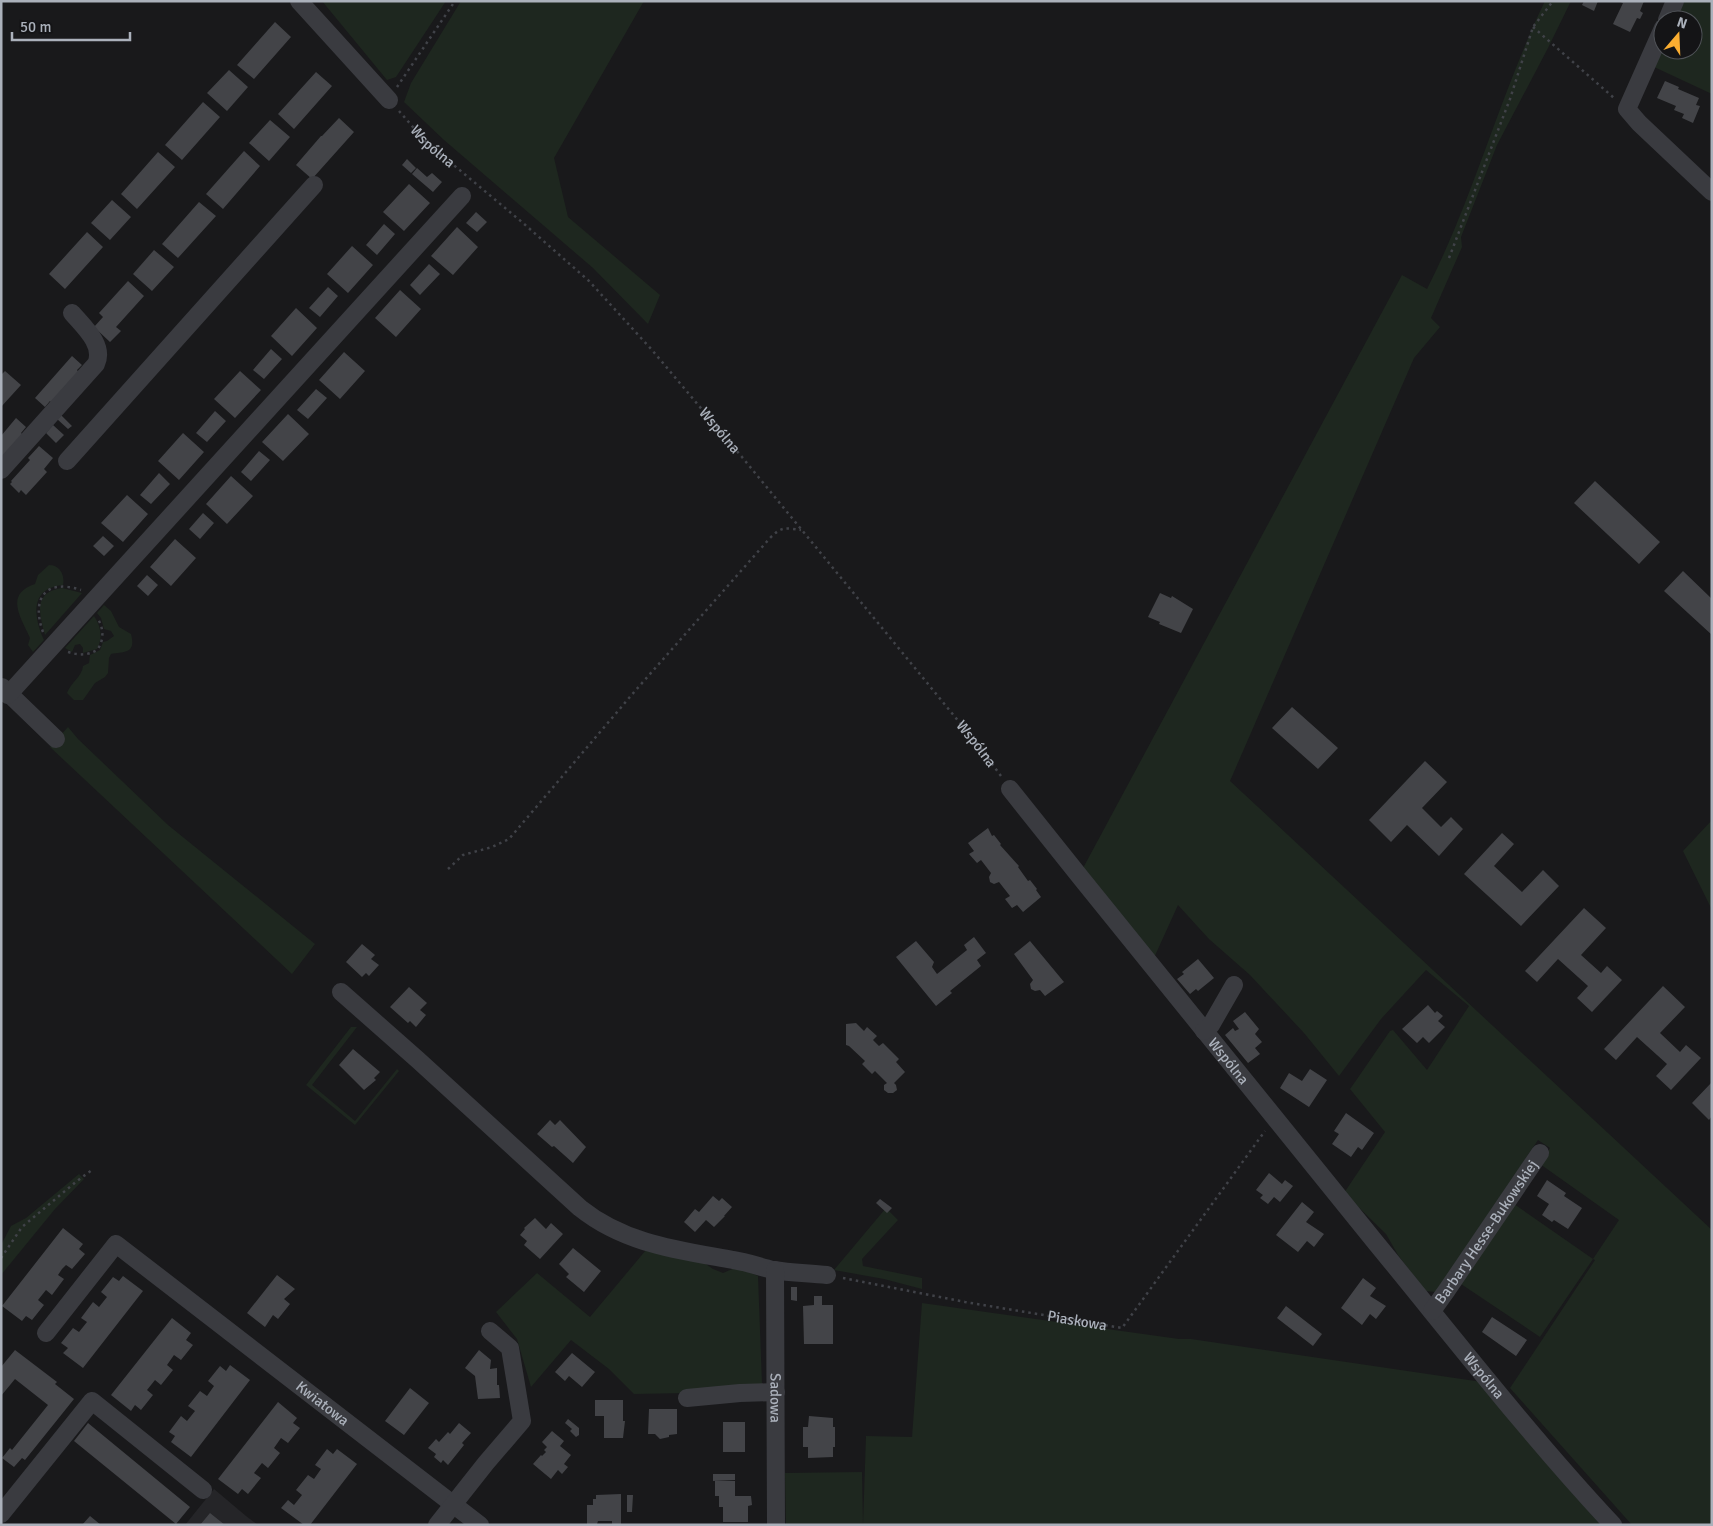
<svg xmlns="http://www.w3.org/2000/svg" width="1713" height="1526" viewBox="0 0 1713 1526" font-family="Signika,sans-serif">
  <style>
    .built { fill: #252528 }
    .green { fill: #1e271f }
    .building { fill: #434448 }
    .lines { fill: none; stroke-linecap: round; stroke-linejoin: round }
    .path { stroke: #404248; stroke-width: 2.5; stroke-dasharray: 2.5 4; stroke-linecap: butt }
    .minor { stroke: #3a3b40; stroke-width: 18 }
    .labels { text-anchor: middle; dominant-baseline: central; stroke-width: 4; stroke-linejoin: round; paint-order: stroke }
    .street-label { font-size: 15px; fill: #abb1bb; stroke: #141416 }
  </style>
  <rect width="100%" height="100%" fill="#19191b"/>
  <!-- built -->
  <path class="built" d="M214,1489L246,1516L258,1525H185Z"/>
  <!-- green -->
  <path class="green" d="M322,1H446L396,77L387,80Z
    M461,1H644L554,158L568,217L660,295L648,324L593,268L444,140L404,102L411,83Z
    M1545,1H1571L1548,48L1497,145L1461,237L1462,247L1431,318L1440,327L1414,358L1230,781L1712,1230V1525H1632L1510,1388L1595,1260L1593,1259L1540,1337L1461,1284L1514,1204L1593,1259L1619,1220L1540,1164L1550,1148L1538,1140L1436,1292L1425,1291L1398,1255L1386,1234L1344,1193L1385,1132L1350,1089L1355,1082L1390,1031L1393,1030L1427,1070L1469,1006L1426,970L1381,1019L1339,1076L1304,1033L1250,975L1209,939L1178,905L1153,960L1082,870L1402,275L1427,289C1474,197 1500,94 1545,1Z
    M1681,1H1712V94L1652,66L1663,41V50H1693V20H1672Z
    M49,565C60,565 65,575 63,585C30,588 33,616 44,640L33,652L28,645L30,638C21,618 4,594 35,584L38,575Z
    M62,588L82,593L45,635C39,614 33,592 62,588Z
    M104,605L111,611L119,627L131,634C136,653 126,652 111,654L109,658L108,673L105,677L95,683L83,700H74L67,693C71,682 82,677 83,666L89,663L90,655L100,650L103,642L107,641L114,636L111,631L104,629L101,618L97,613Z
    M94,616C101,626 103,638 97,649L83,653V648L80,644L75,645L72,652L65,648Z
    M68,727L78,739L168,825L315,944L292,974L50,747Z
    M1712,820V910L1683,851Z
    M351,1027H357L312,1085L355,1121L397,1069L399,1071L355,1125L306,1085Z
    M79,1174L84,1179L55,1209L1,1275V1245L11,1226L26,1218Z
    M886,1208L898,1220L862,1259L863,1266L922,1278V1289L884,1279L834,1270Z
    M646,1250L700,1260L713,1269L723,1273L737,1267L758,1276L762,1384L687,1393L634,1394L609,1369L571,1340L531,1387L517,1339L496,1312L537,1273L590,1317Z
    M922,1303L1179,1339H1191L1482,1382L1574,1495L1601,1525H863L866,1436L912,1437Z
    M862,1472L863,1525H786L785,1473Z"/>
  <!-- building -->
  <path class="building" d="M1584,1H1598L1594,11L1582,5Z
    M1618,1H1644L1640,11L1643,13L1640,19L1637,18L1630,32L1613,24L1623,3Z
    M275,22L291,37L254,79L237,65Z
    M229,70L248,87L227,111L207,93Z
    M316,72L332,86L294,129L278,114Z
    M1665,81L1679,87L1678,89L1699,98L1696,105L1700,106L1693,123L1682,118L1684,114L1674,110L1676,106L1657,98Z
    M203,102L220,117L182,160L165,145Z
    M339,118L354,132L312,179L296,165L321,136H322Z
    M270,120L290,137L269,161L249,143Z
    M244,151L260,166L223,209L206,194Z
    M158,152L175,167L137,209L121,194Z
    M407,159L416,168L411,173L402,165Z
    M417,168L427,177L432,173L442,182L433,192L412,174Z
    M409,184L430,203L404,231L383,212Z
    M112,200L131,217L110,240L91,223Z
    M199,202L216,216L178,258L162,244Z
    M476,212L487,222L477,232L466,223Z
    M384,224L395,234L377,255L366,245Z
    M457,227L478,247L453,275L431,256Z
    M87,232L103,247L65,289L49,274Z
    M352,246L373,265L348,293L327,274Z
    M154,250L174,267L152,291L133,274Z
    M429,264L440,274L420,295L410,285Z
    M128,281L144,296L116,327L121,331L110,342L94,327L103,317L99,313Z
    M328,287L338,296L320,317L309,308Z
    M400,290L421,309L396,337L375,318Z
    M296,308L317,328L292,356L271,336Z
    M271,349L282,359L264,379L253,370Z
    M344,352L365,371L340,399L319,380Z
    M72,356L82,365L77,370L79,373L52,403L50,401L45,407L35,398Z
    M5,371L21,385L1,407V375Z
    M240,371L261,390L235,418L214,399Z
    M316,389L327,398L308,419L297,410Z
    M215,411L226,421L207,442L196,433Z
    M288,414L309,434L283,461L262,442Z
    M61,415L72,426L68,429L57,419Z
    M16,418L26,427L21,433L23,435L1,460V436Z
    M53,425L64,435L56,443L46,433Z
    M183,433L204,452L179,480L158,461Z
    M39,446L53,458L44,469L47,472L26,495L21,490L19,493L10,484L12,482L11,481L30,460L28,458Z
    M259,451L270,460L251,481L241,472Z
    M159,473L170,484L151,504L140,495Z
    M231,476L253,496L227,524L206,504Z
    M1595,481L1660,542L1639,564L1574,503Z
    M127,495L148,514L123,542L101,523Z
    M203,513L214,523L200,539L189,529Z
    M103,536L114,546L104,556L93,546Z
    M175,539L196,558L171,586L150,567Z
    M1683,571L1712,599V635L1664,591Z
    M147,575L158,585L148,596L137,586Z
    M1160,593L1171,598L1172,596L1193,609L1181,633L1159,624L1160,622L1148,617Z
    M1292,707L1338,748L1318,769L1272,728Z
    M1425,761L1447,782L1422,808L1441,827L1451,817L1463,829L1439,856L1407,825L1391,842L1369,820Z
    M988,828L992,836L994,835L1001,844L1000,845L1019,866L1018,867L1028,881L1030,880L1037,889L1036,890L1041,897L1023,912L1017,905L1012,908L1005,899L1010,896L999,882L994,884L990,882L989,877L991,873L981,860L977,863L969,854L974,851L968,843Z
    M1502,833L1514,844L1494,866L1522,892L1543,870L1559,886L1521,926L1464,874Z
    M1584,908L1606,928L1581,955L1601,973L1607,966L1622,980L1592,1012L1577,998L1588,986L1558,959L1537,982L1525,971Z
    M974,937L986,953L977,960L981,966L950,991L952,993L936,1006L896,957L916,941L934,962L932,967L937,974L967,950L964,945Z
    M1030,941L1064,982L1045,996L1040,990L1035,991L1031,989L1030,984L1033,980L1014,954Z
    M362,944L375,955L371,959L379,965L369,976L366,973L362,977L346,962Z
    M1198,959L1214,978L1198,991L1196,989L1190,994L1177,979L1184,974L1182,972Z
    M1663,986L1685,1007L1660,1033L1680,1052L1686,1045L1701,1058L1671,1090L1656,1076L1667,1064L1637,1037L1616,1060L1604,1049Z
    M409,987L427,1003L420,1010L426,1015L416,1027L410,1021L408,1023L390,1007Z
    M1428,1005L1435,1013L1437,1011L1443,1016L1438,1021L1445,1027L1429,1043L1423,1037L1417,1043L1402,1029Z
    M1245,1012L1259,1029L1255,1034L1262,1042L1255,1048L1260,1054L1248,1063L1225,1035L1233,1028L1235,1031L1239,1029L1233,1021Z
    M856,1023L864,1031L867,1027L877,1036L873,1040L879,1046L883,1043L899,1059L896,1062L905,1072L894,1083L896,1085L897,1090L893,1093H888L884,1090V1085L887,1083L875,1071L872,1074L862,1064L865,1061L849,1046L846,1045V1024Z
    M353,1049L380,1072L374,1078L376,1080L364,1090L339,1065Z
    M1310,1069L1327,1080L1309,1107L1280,1088L1289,1073L1302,1081Z
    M1712,1082V1116L1709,1120L1692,1103Z
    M1346,1113L1374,1133L1362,1150L1358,1147L1351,1157L1332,1144L1339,1134L1334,1131Z
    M550,1120L555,1125L560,1120L586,1147L573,1163L554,1146L552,1147L537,1134Z
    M1269,1173L1282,1184L1285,1180L1293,1186L1280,1202L1274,1197L1268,1204L1260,1198L1263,1195L1256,1190Z
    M1547,1180L1566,1193L1564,1196L1582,1208L1568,1229L1554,1220L1552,1222L1542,1215L1549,1204L1537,1196Z
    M713,1196L719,1201L722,1198L732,1207L724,1216H725L714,1227L706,1220L695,1232L684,1222L695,1209L699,1212Z
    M880,1199L892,1208L887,1213L876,1203Z
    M1302,1202L1314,1212L1306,1222L1324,1234L1314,1247L1307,1241L1298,1252L1276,1235Z
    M535,1218L546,1229L551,1223L563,1234L540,1259L524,1245L527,1241L520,1235L525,1229L524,1228Z
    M63,1228L83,1244L79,1249L85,1254L72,1269L66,1265L62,1269L58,1275L64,1279L52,1295L46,1290L38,1300L44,1305L32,1320L26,1316L22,1321L2,1306Z
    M573,1248L601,1271L584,1292L566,1277L569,1274L559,1264Z
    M277,1275L295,1289L284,1299L290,1304L278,1319L273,1315L265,1327L247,1313Z
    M123,1276L143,1291L83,1368L63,1353L68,1348L61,1343L73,1328L79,1332L87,1322L81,1318L93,1302L99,1307L107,1297L101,1292L113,1277L119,1281Z
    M1363,1278L1376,1288L1370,1296L1386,1306L1376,1319L1370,1314L1362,1325L1341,1308Z
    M791,1287H797V1301L791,1300Z
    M814,1296H822V1305H833V1344H804L803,1306L814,1305Z
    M1286,1306L1322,1334L1313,1346L1277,1318Z
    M1492,1317L1527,1340L1516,1356L1482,1332Z
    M172,1318L191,1333L186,1340L193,1345L181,1360L174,1355L167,1365L173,1370L161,1385L155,1380L147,1390L153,1395L141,1410L135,1405L131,1411L111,1395Z
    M15,1350L57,1382L55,1384L74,1399L25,1460L22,1458L14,1467L2,1458L10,1448L12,1450L48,1405L15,1379L1,1396V1367Z
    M479,1350L491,1360L490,1369L497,1368V1385H499L500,1398L478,1399L475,1376L465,1368Z
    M572,1353L595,1372L582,1387L569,1376L565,1381L555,1372Z
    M230,1365L250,1380L191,1457L171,1442L175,1436L169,1432L181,1416L187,1421L195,1411L188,1406L200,1391L207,1396L214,1386L208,1381L220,1366L226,1371Z
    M410,1388L429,1403L404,1435L385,1421Z
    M595,1400H623V1421H625L623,1438H604V1416H595Z
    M278,1402L297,1418L293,1423L300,1428L288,1443L281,1438L274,1448L280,1453L268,1468L262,1463L254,1473L261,1478L248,1494L242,1489L238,1494L218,1479Z
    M649,1409H677V1434L669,1435V1437L660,1439L655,1434H648Z
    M809,1416L833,1418V1427H835V1447H833V1457L808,1458V1447H803V1427H808Z
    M568,1419L579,1428V1435L576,1437L570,1431L572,1429L565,1423Z
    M723,1422H745V1452H723Z
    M88,1423L190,1507L176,1524L74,1441Z
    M459,1423L471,1433L462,1443L464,1445L448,1465L443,1460L441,1463L434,1457L436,1454L428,1448L436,1439L439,1442L448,1432L450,1434Z
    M552,1431L564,1441L560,1446L571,1455L564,1464L568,1467L562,1474L558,1470L551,1479L533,1464L541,1455L542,1456L546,1452L544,1450L547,1447L542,1442Z
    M327,1449L333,1454L337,1449L357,1464L310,1525H304L281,1508L288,1500L294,1505L302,1495L296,1490L308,1475L314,1479L321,1469L315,1465Z
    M713,1474H735V1480L713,1481Z
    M715,1481H735V1496H751L752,1505L748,1506V1522H723V1507H719V1496H715Z
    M621,1494V1524H612V1521H598L597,1524H587V1505H593V1499H596V1495Z
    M627,1495H633L632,1512H627Z
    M210,1513L225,1525H200Z
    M90,1516L101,1525H82Z"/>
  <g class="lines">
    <!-- path -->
    <g class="path">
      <path d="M1533,27L1614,98"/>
      <path d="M397,87L455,1"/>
      <path id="s1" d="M399,111L426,142L523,223L589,281L652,350L742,457L978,745L1001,776"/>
      <path d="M1449,258L1510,99L1533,27L1553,1"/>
      <path d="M43,632C31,599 45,578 81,590"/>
      <path d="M68,652C78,655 87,656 97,650C104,641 104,629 98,619"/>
      <path d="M448,869L463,855L492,847L509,839L635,691L770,538C782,526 785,528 801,530"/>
      <path d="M1,1258L22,1227L77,1181L92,1170"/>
      <path id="s2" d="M843,1278L965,1302L1122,1328L1265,1131"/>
    </g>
    <!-- minor -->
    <g class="minor">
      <path d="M299,1L389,100"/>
      <path d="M1667,20L1675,1"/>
      <path d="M1663,28L1627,109L1639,123L1712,192"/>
      <path d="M67,461L314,185"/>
      <path d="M1,470L96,364C105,345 83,326 72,313"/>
      <path d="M2,687L56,739"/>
      <path d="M8,695L462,196"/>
      <path id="s3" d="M1010,789C1131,941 1253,1092 1376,1243C1454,1338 1529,1435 1613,1525"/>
      <path d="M341,992L418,1060L580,1208C625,1244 678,1250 733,1260C747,1262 760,1267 773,1270C791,1273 809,1273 827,1275"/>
      <path d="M1204,1031L1211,1025L1234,985"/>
      <path id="s4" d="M775,1270L776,1525"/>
      <path id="s5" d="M1432,1311L1447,1290L1540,1153"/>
      <path id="s6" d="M46,1333L116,1244L480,1525"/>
      <path d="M687,1398L740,1393L776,1392"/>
      <path d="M1,1514L92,1401L203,1490"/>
      <path d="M437,1525L486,1463L522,1421L510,1348L490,1331"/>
    </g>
  </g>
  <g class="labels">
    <!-- street labels -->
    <g class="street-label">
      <text stroke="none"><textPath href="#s1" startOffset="49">Wspólna</textPath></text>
      <text stroke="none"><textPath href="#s1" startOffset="454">Wspólna</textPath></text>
      <text stroke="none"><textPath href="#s1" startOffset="859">Wspólna</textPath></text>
      <text stroke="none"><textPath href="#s3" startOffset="349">Wspólna</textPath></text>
      <text stroke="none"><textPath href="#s5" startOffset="96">Barbary Hesse-Bukowskiej</textPath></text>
      <text stroke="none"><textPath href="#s2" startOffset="238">Piaskowa</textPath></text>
      <text stroke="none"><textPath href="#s3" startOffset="754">Wspólna</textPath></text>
      <text stroke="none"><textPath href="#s4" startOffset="128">Sadowa</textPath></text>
      <text stroke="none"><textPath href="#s6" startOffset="374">Kwiatowa</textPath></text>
    </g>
  </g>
  <!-- border -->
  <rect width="1713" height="1526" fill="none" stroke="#abb1bb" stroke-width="5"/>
  <!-- north arrow -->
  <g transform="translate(1678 35) rotate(19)"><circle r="24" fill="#141416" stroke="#505358"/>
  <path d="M0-4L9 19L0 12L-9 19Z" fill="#fbae31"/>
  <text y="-8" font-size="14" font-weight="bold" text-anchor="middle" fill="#abb1bb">N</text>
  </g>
  <!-- scale -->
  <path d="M12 32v8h118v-8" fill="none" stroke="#abb1bb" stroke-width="2.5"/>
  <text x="20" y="32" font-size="15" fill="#abb1bb" stroke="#141416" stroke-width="4" paint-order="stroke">50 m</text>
</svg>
